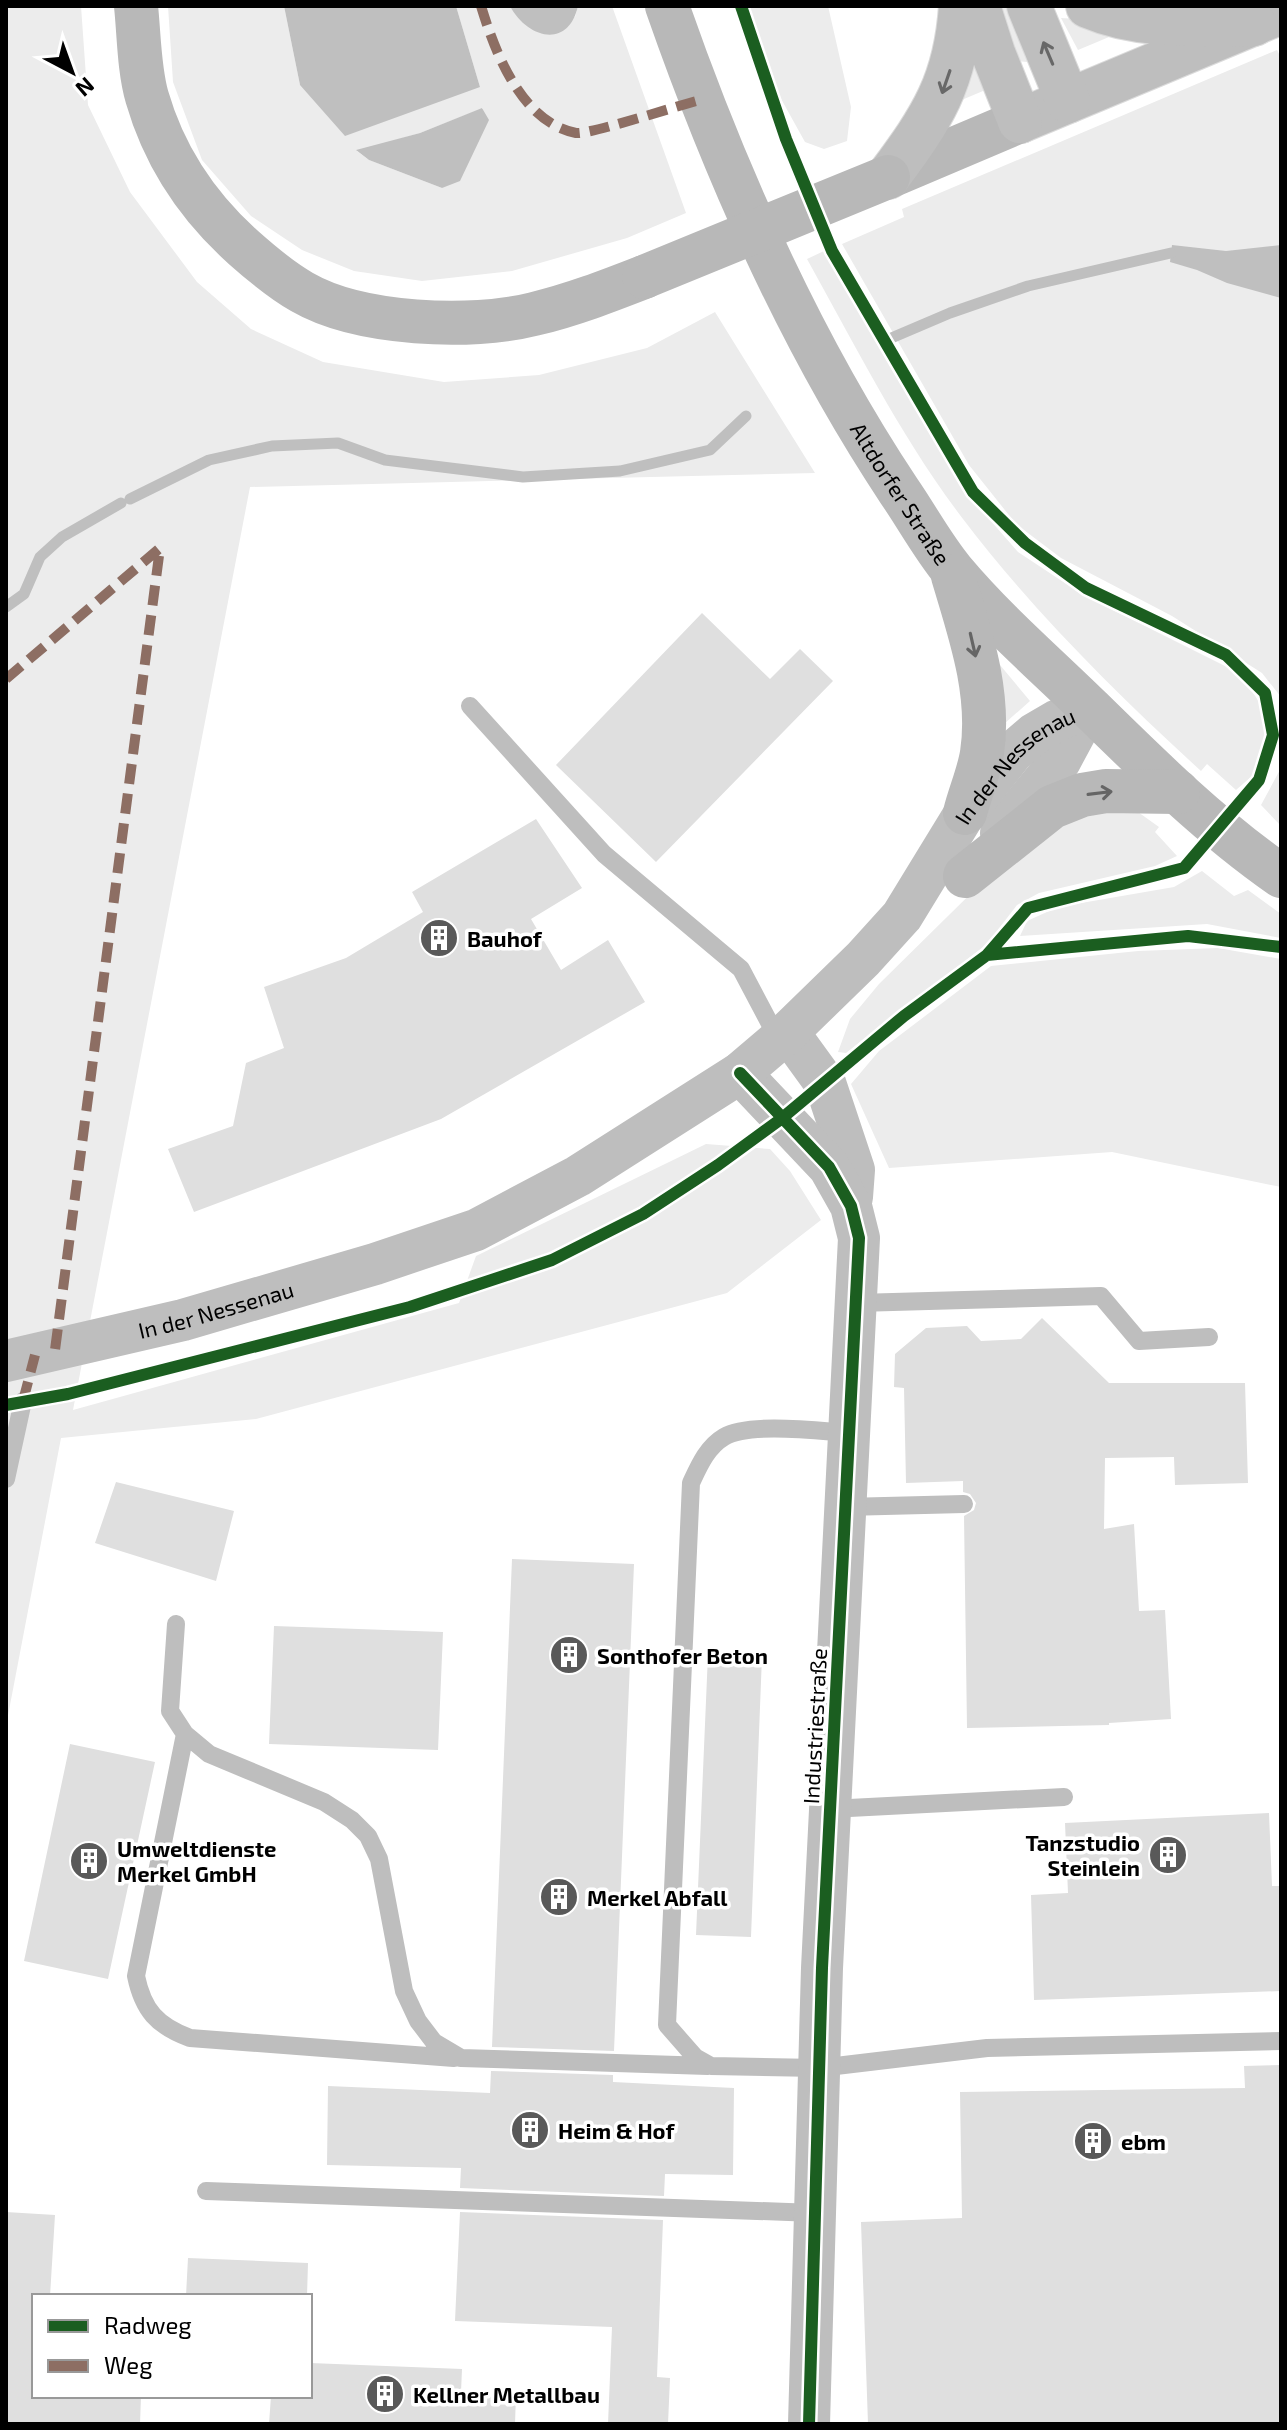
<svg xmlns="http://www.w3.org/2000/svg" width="1287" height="2430" viewBox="0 0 1287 2430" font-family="'Exo 2',sans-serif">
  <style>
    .green { fill: #ececec; fill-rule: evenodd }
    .water { fill: #bfbfbf }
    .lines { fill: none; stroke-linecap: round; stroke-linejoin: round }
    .stream { stroke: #bfbfbf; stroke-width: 11 }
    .building { fill: #dfdfdf }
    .primary-casing { stroke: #dbdbdb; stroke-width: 46 }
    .motorway-casing { stroke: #dbdbdb; stroke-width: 46 }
    .service { stroke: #bebebe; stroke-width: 18 }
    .tertiary { stroke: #bebebe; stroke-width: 42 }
    .secondary { stroke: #b8b8b8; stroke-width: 44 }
    .primary { stroke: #bebebe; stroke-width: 44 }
    .motorway { stroke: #bebebe; stroke-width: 44 }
    .secondary-bridge { stroke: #b8b8b8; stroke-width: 44 }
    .quiet { stroke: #8d6e63; stroke-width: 10; stroke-dasharray: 20 10; stroke-linecap: butt }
    .cycleway-casing { stroke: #fff; stroke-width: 17 }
    .cycleway { stroke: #1b5e20; stroke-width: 12 }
    .oneway { stroke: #686868 }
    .oneway2 { stroke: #656565 }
    .labels { text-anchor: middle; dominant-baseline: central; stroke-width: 7; stroke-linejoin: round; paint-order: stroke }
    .street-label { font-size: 22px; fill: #000; stroke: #fff }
    .poi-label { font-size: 22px; font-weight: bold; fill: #000; stroke: #fff; text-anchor: start }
  </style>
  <rect width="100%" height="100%" fill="#fff"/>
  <!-- green -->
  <path class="green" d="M6,6H81L88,105L130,192L197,282L251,329L323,362L444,382L539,375L647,348L715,312L815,473L250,487L73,1410L459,1303L476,1256L706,1144L770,1149L790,1171L821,1220L727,1293L256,1419L61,1438L6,1726Z
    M168,6H284L300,85L480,87L456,6H510L514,12L575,17L578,6H612L686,213L627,238L512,271L422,281L354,271L302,250L251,216L202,160L173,82ZM483,108L442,188L369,160L357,151L420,133Z
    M748,6H828L851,107L847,141L824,149L805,142L780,97Z
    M996,6H1019L1029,46L1027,62L1016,61Z
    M1061,18L1077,19L1121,32L1078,50Z
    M1277,50L1281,58V697L1262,673L1172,616L1061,558L1016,524L969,465L842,244L904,217L902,209Z
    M971,60L990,88L957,102Z
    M824,251L892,370L970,497L1018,552L1083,595L1225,666L1246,682L1261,705L1265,738L1252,776L1236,790L1207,764L1201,771C1116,693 1033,611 963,519C902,439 856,347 807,259Z
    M1000,665L1030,701L1004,724Z
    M1281,768V826L1261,805Z
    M1109,806L1138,812L1159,827L1155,832L1177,856L1155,866L1039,893L1017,905L987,944L846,1053L838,1052L850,1019L879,984L1021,844Z
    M1202,871L1234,896L1248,890L1281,914V938L1207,924L1020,936L1027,921L1058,907L1174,887Z
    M1218,948L1281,959V1187L1112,1152L889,1168L851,1084L879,1051L991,966L1138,951Z"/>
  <!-- water -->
  <path class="water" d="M284,6H456L480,87L345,136L300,85Z
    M510,6H578C568,50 527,38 510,6Z
    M482,108L489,120L460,181L442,188L369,160L356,150L420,133Z
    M1172,245L1226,251L1281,245V298L1227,283L1197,270L1170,262Z"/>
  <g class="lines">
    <!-- stream -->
    <path class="stream" d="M889,339L950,313L1028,286L1171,253
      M130,499L209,460L272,446L338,443L385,460L523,477L620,471L710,450L746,416
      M6,607L24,594L40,557L62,537L121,503"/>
  </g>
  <!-- building -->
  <path class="building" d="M702,613L770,679L800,649L833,681L656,862L556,765Z
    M536,819L582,888L531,919L561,970L608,940L645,1002L441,1119L194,1212L168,1149L233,1126L246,1063L284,1048L264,987L346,958L423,912L412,892Z
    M1042,1318L1109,1383H1245L1248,1483L1175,1485L1174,1457L1105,1458L1104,1529L1134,1524L1139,1611L1165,1610L1171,1719L1109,1723V1725L967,1728L964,1516L974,1510L976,1503L970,1494L963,1492V1481L906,1483L904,1388L894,1387L895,1354L926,1328L967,1326L981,1341L1021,1339Z
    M116,1482L234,1511L216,1581L95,1543Z
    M512,1559L634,1564L614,2051L492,2047Z
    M274,1626L443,1632L438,1750L269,1744Z
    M708,1654L762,1656L751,1937L696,1935Z
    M70,1744L155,1762L108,1979L24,1961Z
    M1269,1813L1272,1886H1281V1991L1034,2000L1031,1895L1068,1893L1065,1823Z
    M1281,2065V2424H868L861,2222L962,2218L960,2092L1245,2088L1244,2066Z
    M491,2071L613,2075V2082L734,2088L733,2175L665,2174L664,2196L460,2188L461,2168L327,2165L328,2086L490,2093Z
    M6,2212L55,2215L50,2296H34V2396H141L140,2424L6,2422Z
    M460,2212L663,2220L657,2377L670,2378L668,2424H608L612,2327L455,2321Z
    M188,2258L308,2263L307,2296H186Z
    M310,2363L462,2369L461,2392L516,2394L515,2424H269L271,2396H310Z"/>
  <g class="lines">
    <defs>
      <path id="primary" d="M1020,121L1281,12"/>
      <path id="motorway" d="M978,6L993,53L1020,121
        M1029,6L1068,101
        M1088,6C1140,28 1198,24 1254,24
        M888,177C932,118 956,82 961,6"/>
    </defs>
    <!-- primary casing -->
    <use href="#primary" class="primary-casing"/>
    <!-- motorway casing -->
    <use href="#motorway" class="motorway-casing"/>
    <!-- service -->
    <path class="service" d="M470,706L604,854L741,969L778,1039
      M857,1303L1101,1296L1139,1341L1209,1337
      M849,1433C819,1431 749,1422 724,1437C707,1447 699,1466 691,1483L667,2025L695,2057L711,2066L819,2068L987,2048L1281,2041
      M6,1479L23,1401
      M845,1507L964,1504
      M176,1624L170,1711L185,1734L209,1754L324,1802L352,1820L368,1836L379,1859L404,1991L418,2021L434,2042L461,2058L708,2066
      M185,1734L136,1976C143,2010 157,2026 190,2038L454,2058
      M830,1809L1064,1797
      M206,2191L815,2213"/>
    <!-- tertiary -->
    <g class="tertiary">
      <path d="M1001,833L1060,761L1089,707"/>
      <path d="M788,1032L825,1083L854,1170L852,1197"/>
      <path d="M740,1073L829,1167L851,1206L859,1238L822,1968L809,2424"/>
      <path id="s1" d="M6,1361L183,1320L375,1264L476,1230L578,1176L740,1073L788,1032L863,959L902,916L965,813L1013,752L1034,734L1058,720L1089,707"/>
    </g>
    <!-- secondary -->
    <g class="secondary">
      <path d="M136,6C139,34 139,70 147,97C164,156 198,207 244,248C262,264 281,280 302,292C359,325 471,330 534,314C572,305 608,291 644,277"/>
      <path id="s2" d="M667,6C726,175 800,342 899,491C917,517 933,547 953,571C995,621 1044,663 1090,708C1150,767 1212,828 1281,876"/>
      <path d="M888,177L1020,121"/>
      <path d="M953,576C970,633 991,693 982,753C979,773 970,793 965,813"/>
      <path d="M965,876L1052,807L1082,795L1106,791L1178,792"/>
    </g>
    <!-- primary -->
    <use href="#primary" class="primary"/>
    <!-- motorway -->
    <use href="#motorway" class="motorway"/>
    <!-- secondary-bridge -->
    <path class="secondary-bridge" d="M644,277L888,177"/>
    <!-- quiet -->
    <path class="quiet" d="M481,6C495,52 521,122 576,133C588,135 680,105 700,100
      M6,679L160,548L55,1350
      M23,1401L35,1355"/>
    <defs>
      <path id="cycleway" d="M987,955L1188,936L1281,947
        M740,1073L829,1167L851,1206L859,1238L822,1968L809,2424
        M6,1405L68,1394L410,1307L552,1260L643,1214L718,1165L781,1119L904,1016L987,955L1028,908L1184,868L1259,780L1273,735L1265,693L1226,655L1086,588L1025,543L973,492L832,251L786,139L741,6"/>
    </defs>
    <!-- cycleway casing -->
    <use href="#cycleway" class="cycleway-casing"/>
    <!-- cycleway -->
    <use href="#cycleway" class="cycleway"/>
  </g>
  <!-- one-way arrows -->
  <defs><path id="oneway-shaft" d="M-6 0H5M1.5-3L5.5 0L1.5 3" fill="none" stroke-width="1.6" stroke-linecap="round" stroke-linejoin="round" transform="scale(2)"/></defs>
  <g class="oneway">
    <use href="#oneway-shaft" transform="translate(1048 53) rotate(-113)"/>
    <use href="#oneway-shaft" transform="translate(946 82) rotate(109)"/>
  </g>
  <g class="oneway2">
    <use href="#oneway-shaft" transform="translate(973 645) rotate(77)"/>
    <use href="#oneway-shaft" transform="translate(1100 793) rotate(-7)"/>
  </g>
  <!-- icons -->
  <defs>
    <symbol id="building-disc" viewBox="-11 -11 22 22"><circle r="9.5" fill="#595959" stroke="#fff"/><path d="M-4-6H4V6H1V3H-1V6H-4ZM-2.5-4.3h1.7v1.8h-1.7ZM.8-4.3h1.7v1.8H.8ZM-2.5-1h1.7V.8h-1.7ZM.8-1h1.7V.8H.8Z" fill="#fff"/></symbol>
  </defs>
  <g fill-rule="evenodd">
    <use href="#building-disc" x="417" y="916" width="44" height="44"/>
    <use href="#building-disc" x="547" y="1633" width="44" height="44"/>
    <use href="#building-disc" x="1146" y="1833" width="44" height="44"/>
    <use href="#building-disc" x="67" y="1839" width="44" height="44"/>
    <use href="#building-disc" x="537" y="1875" width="44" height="44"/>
    <use href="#building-disc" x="508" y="2108" width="44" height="44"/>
    <use href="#building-disc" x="1071" y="2119" width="44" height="44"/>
    <use href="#building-disc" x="363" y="2372" width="44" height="44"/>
  </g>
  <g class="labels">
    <!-- street labels -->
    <g class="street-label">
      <text stroke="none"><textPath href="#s2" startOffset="542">Altdorfer Straße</textPath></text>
      <text stroke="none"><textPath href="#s1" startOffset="1212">In der Nessenau</textPath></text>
      <text stroke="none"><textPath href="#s1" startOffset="216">In der Nessenau</textPath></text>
      <text transform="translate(814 1726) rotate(-87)">Industriestraße</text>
    </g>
    <!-- poi labels -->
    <g class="poi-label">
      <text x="467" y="938">Bauhof</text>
      <text x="597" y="1655">Sonthofer Beton</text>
      <text x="1140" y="1842" text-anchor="end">Tanzstudio<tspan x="1140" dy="25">Steinlein</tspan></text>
      <text x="117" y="1848">Umweltdienste<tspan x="117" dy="25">Merkel GmbH</tspan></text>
      <text x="587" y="1897">Merkel Abfall</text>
      <text x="558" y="2130">Heim &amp; Hof</text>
      <text x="1121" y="2141">ebm</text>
      <text x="413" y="2394">Kellner Metallbau</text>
    </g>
  </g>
  <!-- border -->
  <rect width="1287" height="2430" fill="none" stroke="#000000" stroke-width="16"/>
  <!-- legend -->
  <rect x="32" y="2294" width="280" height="104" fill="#ffffff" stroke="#999999" stroke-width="2"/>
  <rect x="48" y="2320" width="40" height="12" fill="#1b5e20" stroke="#999999" stroke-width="2"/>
  <text x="104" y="2334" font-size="24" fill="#000000">Radweg</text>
  <rect x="48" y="2360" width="40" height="12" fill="#8d6e63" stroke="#999999" stroke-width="2"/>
  <text x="104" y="2374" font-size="24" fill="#000000">Weg</text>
  <!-- north arrow -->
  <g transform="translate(72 72) rotate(139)" stroke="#ffffff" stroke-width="6" paint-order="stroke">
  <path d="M0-6L14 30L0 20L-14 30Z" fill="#000000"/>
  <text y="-12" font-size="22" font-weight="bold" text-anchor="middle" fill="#000000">N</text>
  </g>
</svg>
